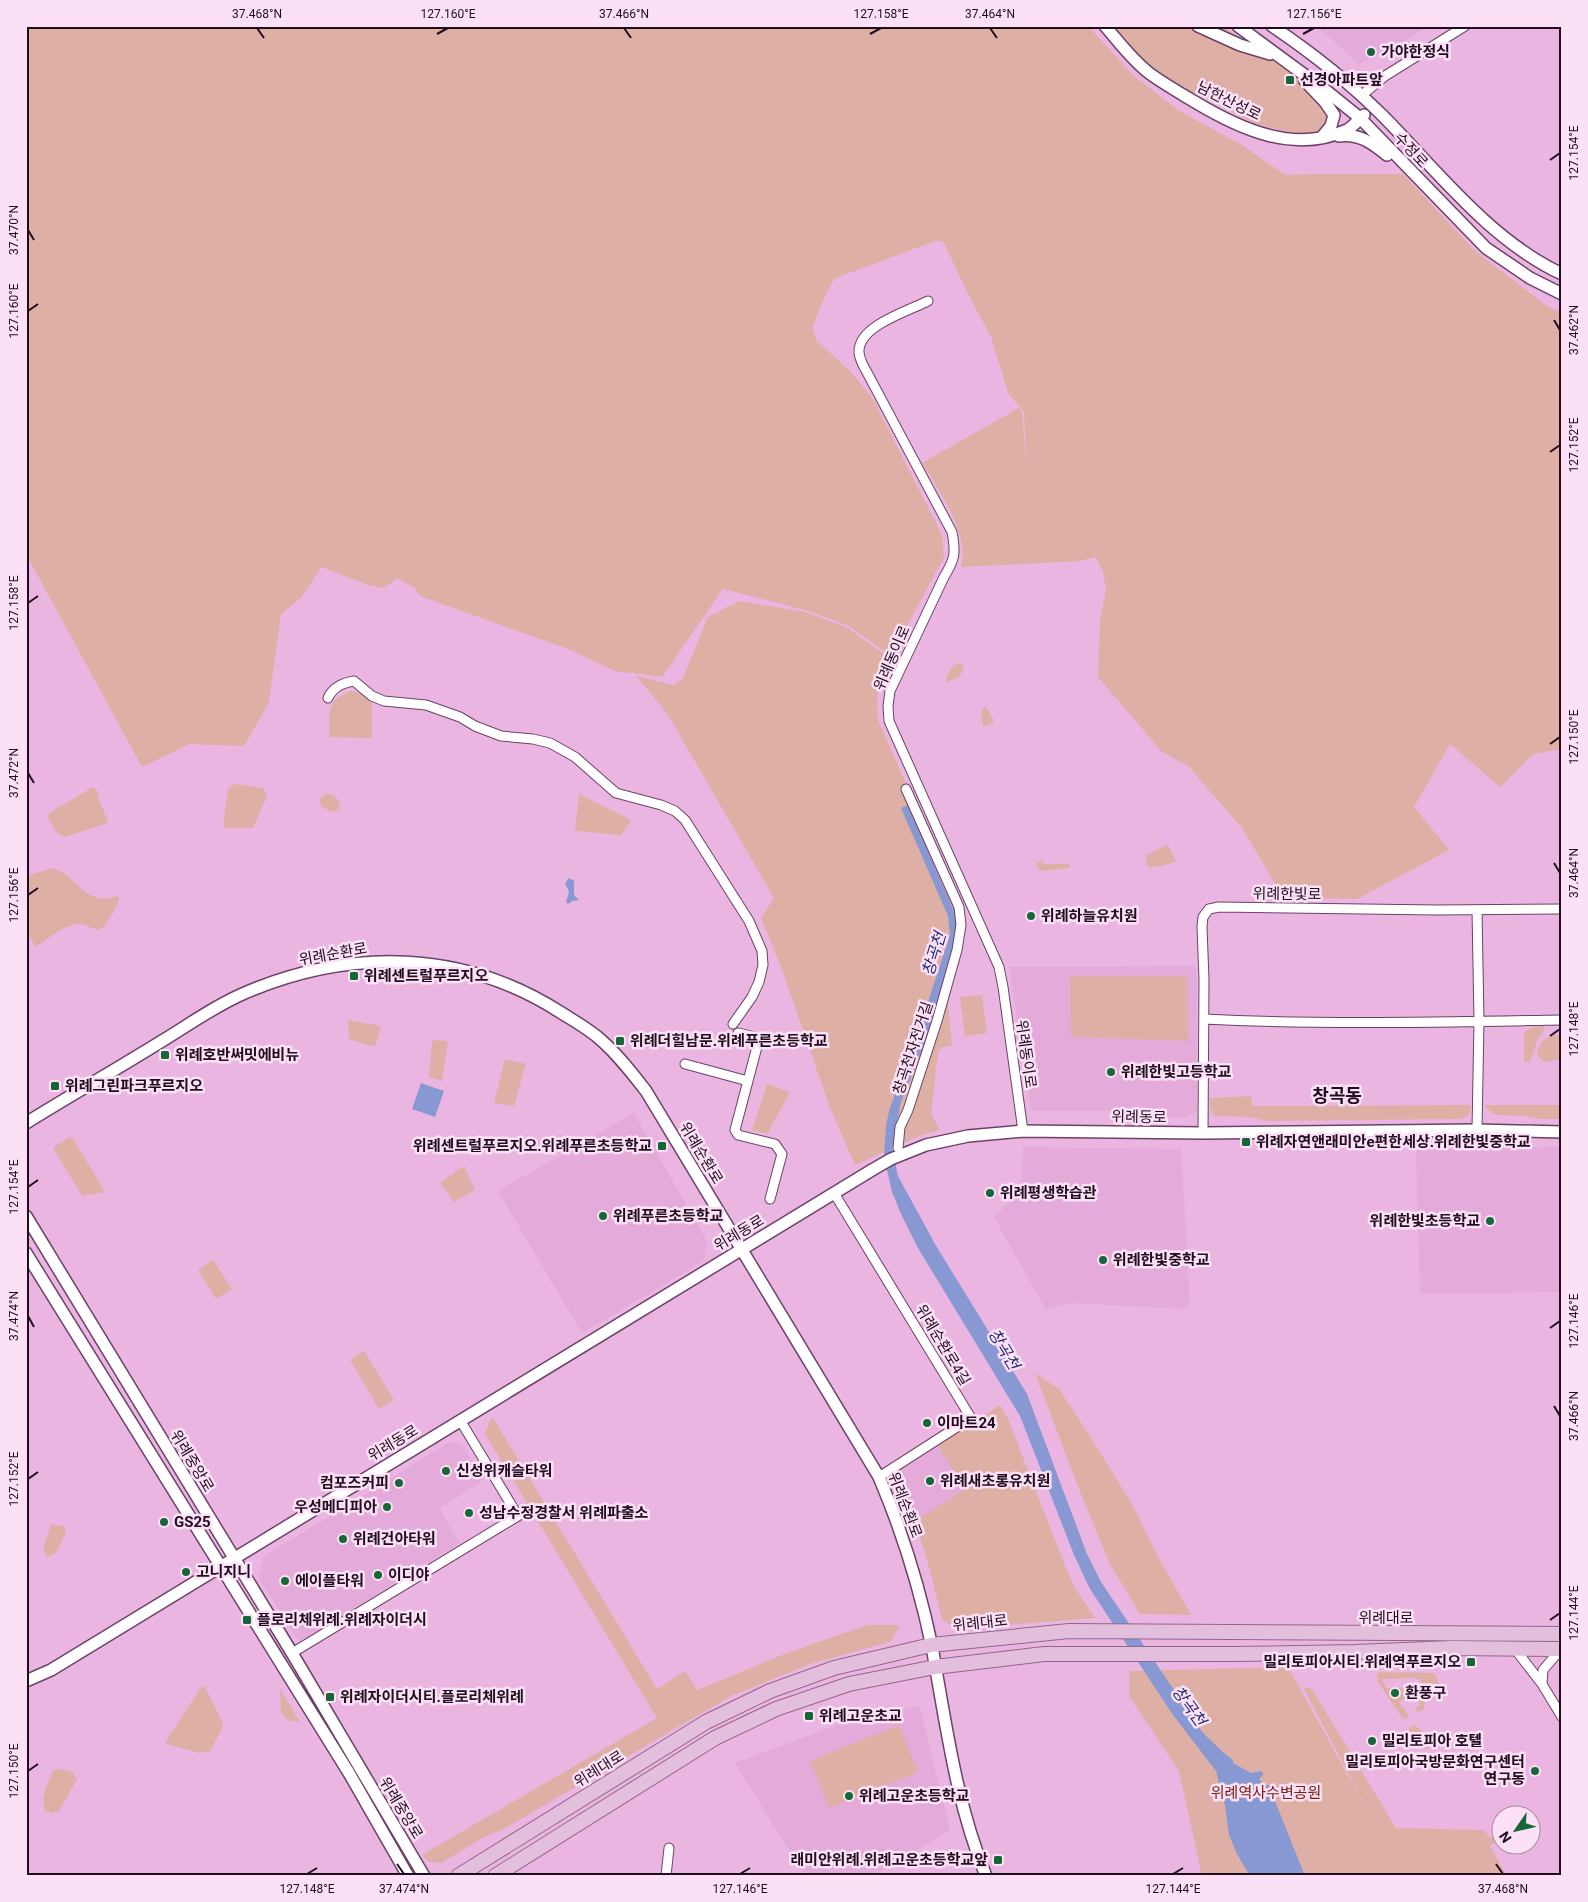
<svg xmlns="http://www.w3.org/2000/svg" width="1588" height="1902" viewBox="0 0 1588 1902" font-family="Roboto,'Noto Sans KR',sans-serif">
  <style>
    .built { fill: #e4aada }
    .green { fill: #deafa5 }
    .water { fill: #8898d3 }
    .lines { fill: none; stroke-linecap: round; stroke-linejoin: round }
    .street-casing { stroke: #6d4167; stroke-width: 11 }
    .secondary-casing { stroke: #6d4167; stroke-width: 14 }
    .primary-casing { stroke: #92668b; stroke-width: 16 }
    .street { stroke: #fff; stroke-width: 9 }
    .secondary { stroke: #fff; stroke-width: 11 }
    .primary { stroke: #e3bfdd; stroke-width: 14 }
    .ticks { fill: none; stroke: #200e1e; stroke-width: 2 }
    .poi-dot { fill: #166737; stroke: #fbe0f6; stroke-width: 2 }
    .labels { text-anchor: middle; dominant-baseline: central; stroke-width: 5; stroke-linejoin: round; paint-order: stroke }
    .poi-label { font-size: 15px; font-weight: bold; fill: #200e1e; stroke: #fbe0f6; text-anchor: start }
    .street-label { font-size: 15px; fill: #200e1e; stroke: #fbe0f6 }
    .park-label { font-size: 15px; fill: #742213; stroke: #fbe0f6 }
    .water-label { font-size: 16px; font-style: italic; fill: #222b6f; stroke: #fbe0f6 }
    .quarter-label { font-size: 18px; font-weight: bold; fill: #200e1e; stroke: #fbe0f6 }
    .neatline { fill: none; stroke: #200e1e; stroke-width: 2 }
    .ticks-label { font-size: 12px; text-anchor: middle; fill: #200e1e }
  </style>
  <rect width="100%" height="100%" fill="#eab6e1"/>
  <!-- built -->
  <path class="built" d="M1315,26H1423L1421,30L1404,43L1358,64L1325,33Z
    M1196,966L1197,989V1111L1187,1117L1170,1118L1152,1111H1031L1009,967Z
    M634,1113L707,1241L704,1261L582,1333L498,1191Z
    M1023,1147L1181,1149L1190,1303L1182,1309L1069,1303L1046,1310L994,1217L1021,1191Z
    M1562,1147V1292L1420,1294L1416,1150Z
    M451,1441L464,1447L484,1480L439,1508L460,1543L299,1642L259,1578L263,1557Z
    M938,1446L965,1489L915,1521L897,1472Z
    M920,1706L950,1830L873,1876H805L735,1763L839,1724Z"/>
  <!-- green -->
  <path class="green" d="M26,26H1088L1134,76L1181,112L1242,145L1285,175L1316,174H1403L1474,250L1548,307L1562,312V749L1533,754L1500,787L1450,744L1414,807L1449,850L1357,899L1283,897L1242,828L1188,766L1161,751L1098,677L1100,620L1106,590L1103,572L1096,557L1081,561L961,567C970,535 939,489 922,463L1019,408L1022,412L1027,474L1024,412L1008,393L991,337L968,294L944,243L940,241H935L836,278C828,285 817,316 812,328L816,340L853,374L874,401L942,535L944,557L891,656L847,625L805,610L723,589L662,677L615,671L568,649L420,596L415,588L397,578L384,588L368,585L321,567L302,597L281,614L269,702L244,746L189,744L142,767L26,554Z
    M1112,26H1222L1291,71L1329,104L1333,121L1315,133L1288,132L1256,124L1179,86L1144,63L1127,41Z
    M740,601L805,612L846,627L890,658L877,696L878,720L928,833L964,922L960,954L947,992L952,1045L941,1048L938,1052L931,1114L940,1130L922,1135L855,1165L829,1105L781,967L761,918L774,898L667,713L636,676L674,685L683,678L708,617Z
    M958,663H961L964,669L959,677L947,682L946,679C948,674 952,665 958,663Z
    M351,691L364,693L372,699V738L330,737L329,735C330,710 326,701 351,691Z
    M984,706L988,710L994,722L984,727C981,722 981,710 984,706Z
    M234,784L263,788L267,795L253,828H225L223,826L228,789Z
    M93,787L97,790C98,802 105,811 108,823L65,837L58,834L48,819L49,813Z
    M327,793C338,795 346,808 333,812L324,808L320,804V798Z
    M579,794L631,820L621,835L575,831Z
    M1166,845L1169,847L1176,862L1162,866L1148,867L1145,856Z
    M1042,860L1044,864H1069L1070,868L1040,871L1036,864Z
    M53,868C72,874 82,897 103,899C108,899 114,897 119,896C119,903 115,908 112,914C95,945 93,919 73,925C60,928 48,939 36,947L26,931V876Z
    M1070,976H1187L1188,1041L1071,1037Z
    M982,995L987,1033L965,1036L960,997Z
    M348,1020L381,1026L375,1047L349,1039Z
    M1544,1026C1544,1034 1541,1035 1537,1041C1535,1046 1533,1055 1529,1062H1524V1033L1531,1027Z
    M1553,1035H1562V1061L1557,1059C1549,1063 1542,1063 1537,1055C1539,1044 1542,1039 1553,1035Z
    M432,1040L448,1041L442,1081L429,1077Z
    M505,1059L526,1064L514,1106L494,1103Z
    M767,1084L790,1092L767,1134L752,1130Z
    M1251,1096L1252,1106L1470,1105V1114L1462,1119L1265,1121L1251,1117L1214,1116L1210,1108V1098Z
    M1486,1105H1562V1119H1539L1526,1116L1495,1115L1486,1108Z
    M69,1137L73,1139L104,1190L103,1192L83,1196L81,1194L54,1150V1147Z
    M464,1166L475,1190L454,1202L440,1183Z
    M213,1260L232,1289L216,1299L198,1270Z
    M364,1351L394,1400L379,1409L350,1360Z
    M1035,1373L1059,1389L1075,1413L1131,1502L1157,1555L1191,1615L1140,1614L1109,1562L1080,1492Z
    M1000,1405L1008,1419L1067,1571L1075,1588L1095,1618L955,1629L942,1619L930,1570L915,1521L965,1489L938,1446Z
    M493,1418L657,1689L685,1671L697,1690L782,1655L867,1625H900L890,1642L810,1664L731,1696L502,1830L484,1837L441,1863L429,1862L422,1855L657,1718L485,1434L490,1420Z
    M51,1524L65,1527L66,1531C62,1540 58,1558 47,1556L43,1550Z
    M1288,1667L1372,1819L1303,1687L1310,1688L1313,1691L1396,1828L1484,1830L1490,1838L1494,1836L1497,1841L1490,1846L1507,1876H1202L1179,1771L1129,1696V1671Z
    M1381,1672L1434,1673L1438,1681L1440,1693L1433,1695L1424,1684L1416,1678L1382,1679L1386,1688H1413L1425,1703L1424,1709L1419,1712L1414,1709L1420,1705L1414,1696L1408,1700L1406,1697L1399,1702L1408,1715V1718L1405,1719L1400,1715L1378,1682L1377,1674Z
    M202,1686L205,1687L222,1722L223,1727L210,1751L201,1753L166,1744V1741Z
    M280,1688L299,1721V1722L288,1720L281,1713Z
    M899,1725L918,1772L829,1808L810,1761Z
    M1413,1725L1419,1728L1430,1744L1427,1749L1420,1748L1408,1730Z
    M61,1769L72,1772L77,1779L59,1811L52,1813L45,1811C40,1795 48,1785 53,1770Z"/>
  <!-- water -->
  <path class="water" d="M908,805L954,911L957,918L956,936L934,1020L901,1102L892,1149L898,1176L935,1244L1027,1394L1087,1554L1101,1582L1203,1733L1224,1753L1233,1760V1763L1251,1773L1262,1771L1263,1775L1259,1779L1265,1785H1272L1271,1791L1305,1876H1250L1237,1854L1229,1835L1225,1805L1216,1771L1173,1715L1090,1589L1074,1555L1020,1416L918,1248L902,1216L892,1192L884,1157L886,1126L889,1111L927,1005L950,935L948,916L901,808Z
    M569,878L574,881V895L579,900L572,901L568,904L566,902L569,892L565,883Z
    M421,1083L444,1091L435,1117L412,1109Z"/>
  <g class="lines">
    <defs>
      <path id="street" d="M1362,95L1385,76L1465,26
        M928,301C908,311 858,326 859,352C859,356 861,360 862,363L952,532C956,553 955,559 944,577L890,691L888,706L889,721L999,967L1003,987L1023,1131
        M328,698C333,687 342,683 354,681L372,696L384,701L426,705L460,717L475,726L501,736L533,739L550,743L575,757L616,793L661,805L675,811L685,820L749,921L762,951L763,965L759,982L752,997L733,1024
        M1477,910L1479,1021L1477,1130
        M1204,1019C1323,1025 1443,1022 1562,1020
        M738,1033L755,1037L758,1043L735,1130L738,1135L775,1144L782,1154L770,1199
        M685,1064L748,1081
        M1203,1133L1204,980L1202,927L1203,917L1209,909L1219,907L1437,910L1562,909
        M898,1148L900,1127L908,1110L937,1021L957,950L961,925L959,907L906,789
        M834,1193L971,1418L879,1477
        M1515,1649L1542,1684L1562,1717
        M292,1653L518,1516L460,1420
        M1542,1684L1543,1670L1561,1649
        M666,1876L669,1848"/>
      <path id="secondary" d="M1105,26C1119,42 1132,60 1149,73C1164,84 1180,93 1195,102C1240,129 1294,154 1347,130C1353,127 1359,119 1364,115
        M1198,26L1240,45L1270,54
        M1238,26L1329,93L1360,118L1486,248L1530,278L1562,294
        M1272,26C1312,53 1350,83 1384,117C1437,171 1491,241 1562,274
        M1305,81L1325,102L1334,115L1331,126L1322,137
        M1339,136C1359,133 1372,143 1387,155
        M26,1123C71,1095 117,1069 162,1041C190,1024 216,1005 247,992C352,948 463,950 560,1012C574,1021 589,1029 601,1040C618,1055 632,1073 646,1091L879,1477C902,1531 920,1589 932,1647C946,1724 956,1803 986,1876
        M26,1216L292,1653L424,1876
        M26,1253L349,1773L408,1876
        M26,1681L51,1670L872,1170L891,1159L926,1145L968,1136L1023,1131L1203,1133L1477,1130L1562,1132"/>
      <path id="primary" d="M458,1876L706,1722L770,1691L834,1668L931,1645L1069,1631L1562,1634
        M495,1876L715,1738L776,1709L849,1684L935,1667L1044,1654H1235L1355,1652L1451,1648L1562,1649"/>
    </defs>
    <!-- street casing -->
    <use href="#street" class="street-casing"/>
    <!-- secondary casing -->
    <use href="#secondary" class="secondary-casing"/>
    <!-- primary casing -->
    <use href="#primary" class="primary-casing"/>
    <!-- street -->
    <use href="#street" class="street"/>
    <!-- secondary -->
    <use href="#secondary" class="secondary"/>
    <!-- primary -->
    <use href="#primary" class="primary"/>
  </g>
  <!-- ticks -->
  <path class="ticks" d="M257,28L264,38M624,28L631,38M990,28L997,38M437,34L448,28M870,34L881,28M1303,34L1314,28M1550,160L1560,153M28,230L34,240M28,311L38,304M1554,320L1560,330M1550,452L1560,445M28,603L38,596M1550,744L1560,737M28,773L34,783M1554,863L1560,873M28,895L38,888M1550,1036L1560,1029M28,1187L38,1180M28,1316L34,1327M1550,1328L1560,1321M1554,1406L1560,1416M28,1479L38,1472M1550,1620L1560,1613M28,1771L38,1764M397,1864L404,1874M1496,1864L1503,1874M307,1874L317,1868M740,1874L750,1868M1173,1874L1183,1868"/>
  <!-- markers -->
  <g class="poi-dot">
    <circle cx="1371" cy="52" r="5"/>
    <rect x="1285" y="75" width="10" height="10" rx="2.5"/>
    <circle cx="1031" cy="916" r="5"/>
    <rect x="349" y="971" width="10" height="10" rx="2.5"/>
    <rect x="615" y="1036" width="10" height="10" rx="2.5"/>
    <rect x="160" y="1050" width="10" height="10" rx="2.5"/>
    <circle cx="1111" cy="1072" r="5"/>
    <rect x="50" y="1081" width="10" height="10" rx="2.5"/>
    <rect x="1241" y="1137" width="10" height="10" rx="2.5"/>
    <rect x="657" y="1141" width="10" height="10" rx="2.5"/>
    <circle cx="990" cy="1193" r="5"/>
    <circle cx="603" cy="1216" r="5"/>
    <circle cx="1490" cy="1221" r="5"/>
    <circle cx="1103" cy="1260" r="5"/>
    <circle cx="927" cy="1423" r="5"/>
    <circle cx="446" cy="1471" r="5"/>
    <circle cx="930" cy="1481" r="5"/>
    <circle cx="399" cy="1483" r="5"/>
    <circle cx="387" cy="1507" r="5"/>
    <circle cx="469" cy="1513" r="5"/>
    <circle cx="164" cy="1522" r="5"/>
    <circle cx="343" cy="1539" r="5"/>
    <circle cx="186" cy="1572" r="5"/>
    <circle cx="378" cy="1575" r="5"/>
    <circle cx="285" cy="1581" r="5"/>
    <rect x="242" y="1615" width="10" height="10" rx="2.5"/>
    <rect x="1466" y="1657" width="10" height="10" rx="2.5"/>
    <circle cx="1395" cy="1693" r="5"/>
    <rect x="325" y="1692" width="10" height="10" rx="2.5"/>
    <rect x="804" y="1711" width="10" height="10" rx="2.5"/>
    <circle cx="1372" cy="1741" r="5"/>
    <circle cx="1535" cy="1771" r="5"/>
    <circle cx="849" cy="1796" r="5"/>
    <rect x="993" y="1855" width="10" height="10" rx="2.5"/>
  </g>
  <g class="labels">
    <!-- poi labels -->
    <g class="poi-label">
      <text x="1381" y="52">가야한정식</text>
      <text x="1300" y="80">선경아파트앞</text>
      <text x="1041" y="916">위례하늘유치원</text>
      <text x="364" y="976">위례센트럴푸르지오</text>
      <text x="630" y="1041">위례더힐남문.위례푸른초등학교</text>
      <text x="175" y="1055">위례호반써밋에비뉴</text>
      <text x="1121" y="1072">위례한빛고등학교</text>
      <text x="65" y="1086">위례그린파크푸르지오</text>
      <text x="1256" y="1142">위례자연앤래미안e편한세상.위례한빛중학교</text>
      <text x="652" y="1146" text-anchor="end">위례센트럴푸르지오.위례푸른초등학교</text>
      <text x="1000" y="1193">위례평생학습관</text>
      <text x="613" y="1216">위례푸른초등학교</text>
      <text x="1480" y="1221" text-anchor="end">위례한빛초등학교</text>
      <text x="1113" y="1260">위례한빛중학교</text>
      <text x="937" y="1423">이마트24</text>
      <text x="456" y="1471">신성위캐슬타워</text>
      <text x="940" y="1481">위례새초롱유치원</text>
      <text x="389" y="1483" text-anchor="end">컴포즈커피</text>
      <text x="377" y="1507" text-anchor="end">우성메디피아</text>
      <text x="479" y="1513">성남수정경찰서 위례파출소</text>
      <text x="174" y="1522">GS25</text>
      <text x="353" y="1539">위례건아타워</text>
      <text x="196" y="1572">고니지니</text>
      <text x="388" y="1575">이디야</text>
      <text x="295" y="1581">에이플타워</text>
      <text x="257" y="1620">플로리체위례.위례자이더시</text>
      <text x="1461" y="1662" text-anchor="end">밀리토피아시티.위례역푸르지오</text>
      <text x="1405" y="1693">환풍구</text>
      <text x="340" y="1697">위례자이더시티.플로리체위례</text>
      <text x="819" y="1716">위례고운초교</text>
      <text x="1382" y="1741">밀리토피아 호텔</text>
      <text x="1525" y="1762" text-anchor="end">밀리토피아국방문화연구센터<tspan x="1525" dy="17">연구동</tspan></text>
      <text x="859" y="1796">위례고운초등학교</text>
      <text x="988" y="1860" text-anchor="end">래미안위례.위례고운초등학교앞</text>
    </g>
    <!-- street labels -->
    <g class="street-label">
      <text transform="translate(1229 101) rotate(26)">남한산성로</text>
      <text transform="translate(1411 150) rotate(47)">수정로</text>
      <text transform="translate(892 658) rotate(-67)">위례동이로</text>
      <text transform="translate(1287 894) rotate(1)">위례한빛로</text>
      <text transform="translate(333 954) rotate(-10)">위례순환로</text>
      <text transform="translate(913 1048) rotate(-72)">창곡천자전거길</text>
      <text transform="translate(1026 1054) rotate(82)">위례동이로</text>
      <text transform="translate(1139 1117) rotate(1)">위례동로</text>
      <text transform="translate(701 1153) rotate(59)">위례순환로</text>
      <text transform="translate(739 1233) rotate(-31)">위례동로</text>
      <text transform="translate(943 1345) rotate(59)">위례순환로4길</text>
      <text transform="translate(393 1443) rotate(-31)">위례동로</text>
      <text transform="translate(192 1461) rotate(59)">위례중앙로</text>
      <text transform="translate(905 1505) rotate(69)">위례순환로</text>
      <text x="1386" y="1618">위례대로</text>
      <text transform="translate(980 1623) rotate(-6)">위례대로</text>
      <text transform="translate(599 1769) rotate(-32)">위례대로</text>
      <text transform="translate(401 1808) rotate(59)">위례중앙로</text>
    </g>
    <!-- park labels -->
    <g class="park-label">
      <text x="1266" y="1793">위례역사수변공원</text>
    </g>
    <!-- water labels -->
    <g class="water-label">
      <text transform="translate(934 954) rotate(-73)">창곡천</text>
      <text transform="translate(1004 1349) rotate(59)">창곡천</text>
      <text transform="translate(1189 1706) rotate(54)">창곡천</text>
    </g>
    <!-- quarter labels -->
    <g class="quarter-label">
      <text x="1337" y="1095">창곡동</text>
    </g>
  </g>
  <!-- border -->
  <rect width="1588" height="1902" fill="none" stroke="#fbe0f6" stroke-width="55"/>
  <!-- north arrow -->
  <g transform="translate(1516 1830) rotate(236)"><circle r="24" fill="#fbe0f6" stroke="#a38ca0"/>
  <path d="M0-4L9 19L0 12L-9 19Z" fill="#166737"/>
  <text y="-8" font-size="14" font-weight="bold" text-anchor="middle" fill="#200e1e">N</text>
  </g>
  <rect x="28" y="28" width="1532" height="1846" class="neatline"/>
  <g class="ticks-label">
    <text x="257" y="18">37.468°N</text>
    <text x="448" y="18">127.160°E</text>
    <text x="624" y="18">37.466°N</text>
    <text x="881" y="18">127.158°E</text>
    <text x="990" y="18">37.464°N</text>
    <text x="1314" y="18">127.156°E</text>
    <text transform="translate(1574 153) rotate(-90)" y="4">127.154°E</text>
    <text transform="translate(14 230) rotate(-90)" y="4">37.470°N</text>
    <text transform="translate(14 311) rotate(-90)" y="4">127.160°E</text>
    <text transform="translate(1574 330) rotate(-90)" y="4">37.462°N</text>
    <text transform="translate(1574 445) rotate(-90)" y="4">127.152°E</text>
    <text transform="translate(14 603) rotate(-90)" y="4">127.158°E</text>
    <text transform="translate(1574 737) rotate(-90)" y="4">127.150°E</text>
    <text transform="translate(14 773) rotate(-90)" y="4">37.472°N</text>
    <text transform="translate(1574 873) rotate(-90)" y="4">37.464°N</text>
    <text transform="translate(14 895) rotate(-90)" y="4">127.156°E</text>
    <text transform="translate(1574 1029) rotate(-90)" y="4">127.148°E</text>
    <text transform="translate(14 1187) rotate(-90)" y="4">127.154°E</text>
    <text transform="translate(14 1316) rotate(-90)" y="4">37.474°N</text>
    <text transform="translate(1574 1321) rotate(-90)" y="4">127.146°E</text>
    <text transform="translate(1574 1416) rotate(-90)" y="4">37.466°N</text>
    <text transform="translate(14 1479) rotate(-90)" y="4">127.152°E</text>
    <text transform="translate(1574 1613) rotate(-90)" y="4">127.144°E</text>
    <text transform="translate(14 1771) rotate(-90)" y="4">127.150°E</text>
    <text x="307" y="1893">127.148°E</text>
    <text x="404" y="1893">37.474°N</text>
    <text x="740" y="1893">127.146°E</text>
    <text x="1173" y="1893">127.144°E</text>
    <text x="1503" y="1893">37.468°N</text>
  </g>
</svg>
